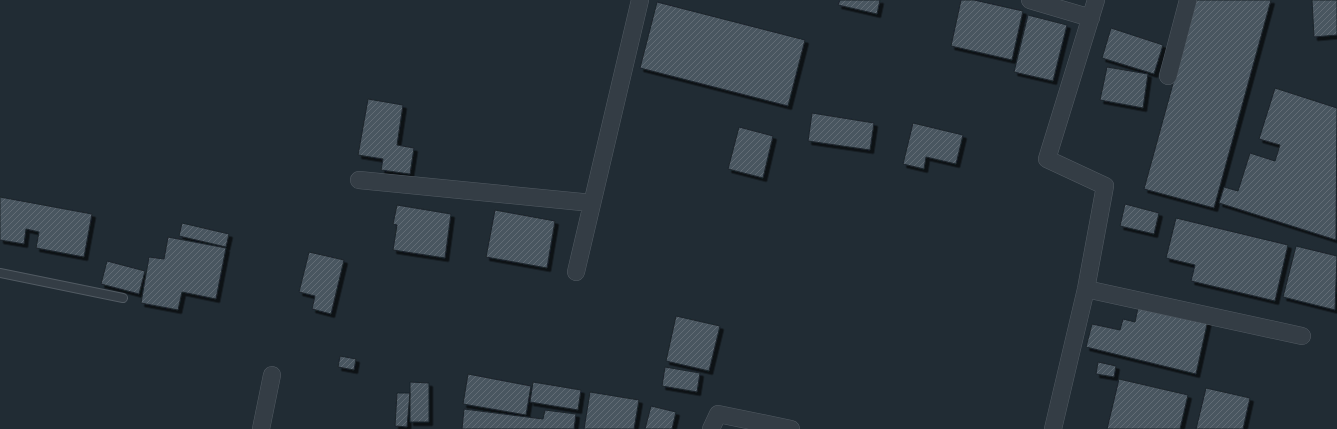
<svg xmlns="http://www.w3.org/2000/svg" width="1337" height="429" viewBox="0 0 1337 429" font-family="'Archivo Narrow',sans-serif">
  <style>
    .building { fill: url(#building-hatch); stroke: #1c242b; filter: url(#shadow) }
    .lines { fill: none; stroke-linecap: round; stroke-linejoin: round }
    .service-casing { stroke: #525b63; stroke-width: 10 }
    .minor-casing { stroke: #525b63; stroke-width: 18 }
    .service { stroke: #343d45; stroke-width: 8 }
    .minor { stroke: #343d45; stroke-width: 17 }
  </style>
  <defs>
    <pattern id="building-hatch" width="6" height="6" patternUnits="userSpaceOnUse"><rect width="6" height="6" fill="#4a5660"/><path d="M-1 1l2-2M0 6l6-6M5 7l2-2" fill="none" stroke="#626c75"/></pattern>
    <filter id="shadow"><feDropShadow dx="3.5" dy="3.5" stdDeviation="0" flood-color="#0009"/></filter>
  </defs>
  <rect width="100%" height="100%" fill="#212c34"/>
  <!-- building -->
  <path class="building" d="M840,0H880L877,14L838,5Z
    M961,0H974L1023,11L1012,60L951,46Z
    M1196,0H1271L1214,208L1144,189Z
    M1312,0H1337V35L1314,37Z
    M657,2L805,40L788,106L640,68Z
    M1028,15L1067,25L1053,81L1014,72Z
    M1111,28L1163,45L1154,74L1102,58Z
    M1107,67L1148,74L1143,108L1100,100Z
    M1275,88L1337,108L1336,240L1219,203L1224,187L1238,191L1250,153L1275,161L1280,145L1259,139Z
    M368,99L403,105L397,145L414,148L410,174L381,170L383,159L358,155Z
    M812,113L874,123L870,150L808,141Z
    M913,123L963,135L956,164L926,157L924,169L903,164Z
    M739,127L773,136L763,178L728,169Z
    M0,197L92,214L84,257L36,248L39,232L26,229L24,244L0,240Z
    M1125,204L1159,213L1154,234L1120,226Z
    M397,205L451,214L445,258L393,250L397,225L393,224Z
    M495,210L555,221L547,268L486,257Z
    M1176,218L1288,245L1275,301L1191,281L1195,265L1166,258Z
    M182,223L229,234L226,247L179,236Z
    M168,237L226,248L216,299L182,292L178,310L141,303L149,257L164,259Z
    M1296,246L1337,256L1335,310L1283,297Z
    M309,252L344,260L331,314L312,309L315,296L299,292Z
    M107,261L145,271L139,294L101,284Z
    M1139,303L1208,320L1196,374L1086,347L1092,324L1120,330L1123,319L1135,322Z
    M676,316L720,326L709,371L666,361Z
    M340,356L356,359L354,370L338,367Z
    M1098,362L1116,366L1114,377L1096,374Z
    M665,367L700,373L697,392L662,386Z
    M468,374L531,386L526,415L463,404Z
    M1119,379L1188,395L1180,429H1107Z
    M410,382L429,383V422H410Z
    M533,382L581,390L578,410L530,402Z
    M1206,388L1250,398L1243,429H1196Z
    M590,392L639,400L634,429H584Z
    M397,393H410L407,427L395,426Z
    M651,406L676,412L672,429H645Z
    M464,409L543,419L545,410L576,414L574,429H462Z"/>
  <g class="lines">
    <defs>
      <path id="service" d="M0,273L123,298"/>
      <path id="minor" d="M1030,0L1091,18
        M1168,76L1188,0
        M359,180L592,203
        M576,272L640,0
        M1086,289L1302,336
        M261,429L272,375
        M711,429L718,414L791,429
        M1053,429L1086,289L1105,186L1047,159L1096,0"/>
    </defs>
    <!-- service casing -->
    <use href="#service" class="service-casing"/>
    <!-- minor casing -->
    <use href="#minor" class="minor-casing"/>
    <!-- service -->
    <use href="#service" class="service"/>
    <!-- minor -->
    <use href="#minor" class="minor"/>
  </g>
</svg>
